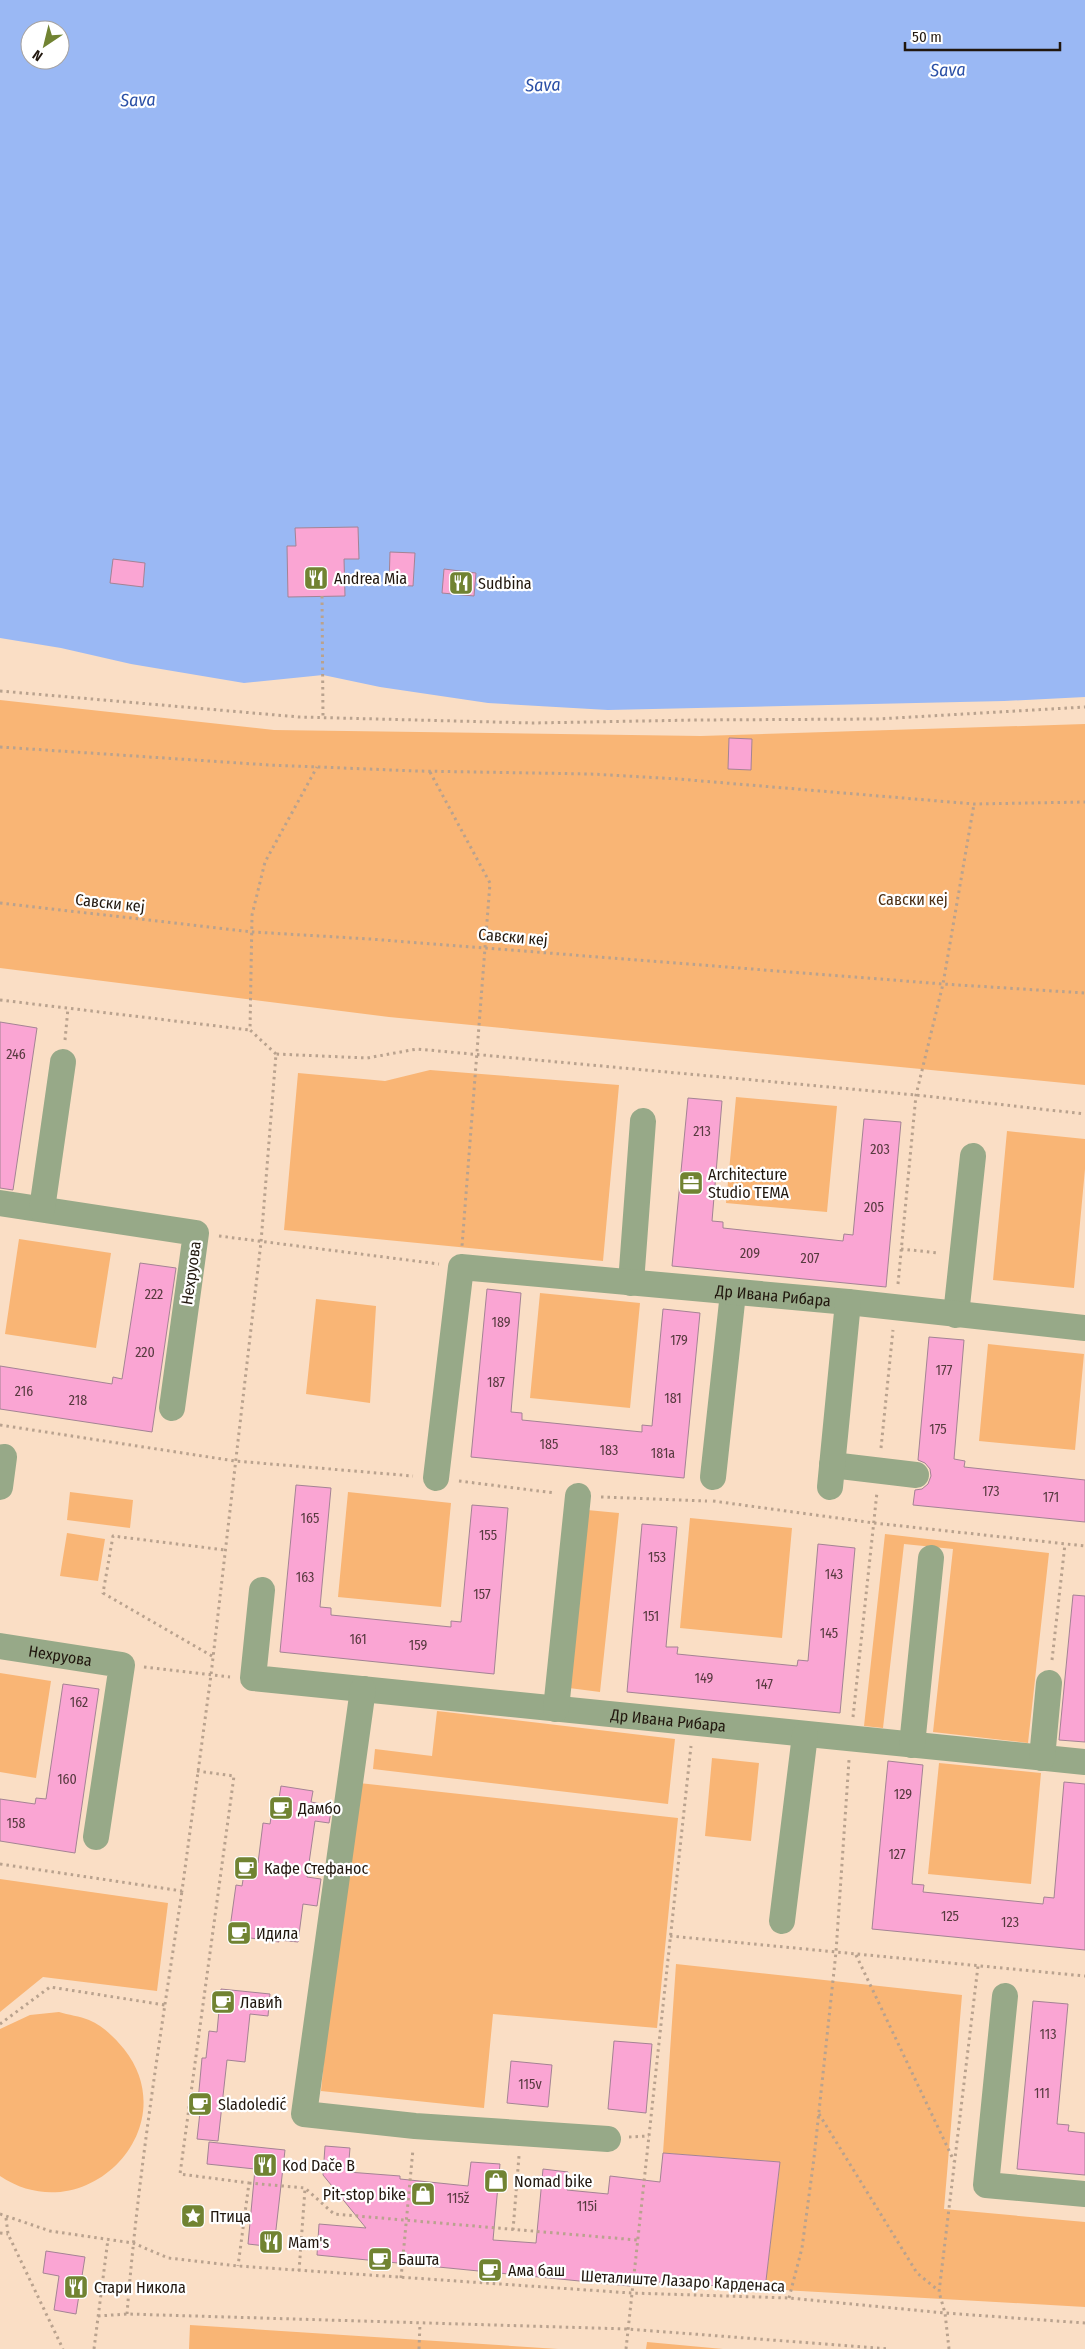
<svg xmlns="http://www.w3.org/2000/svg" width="1085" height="2349" viewBox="0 0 1085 2349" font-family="'Fira Sans Condensed',sans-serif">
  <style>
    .green { fill: #f9b575 }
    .water { fill: #9ab8f4; fill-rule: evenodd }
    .building { fill: #faa5d3; stroke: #a48394 }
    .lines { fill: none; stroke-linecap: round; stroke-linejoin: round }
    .path { stroke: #b9a28e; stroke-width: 3; stroke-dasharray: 2.5 4; stroke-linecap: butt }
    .minor { stroke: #97a988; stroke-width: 26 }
    .labels { text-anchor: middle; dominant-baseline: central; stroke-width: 4.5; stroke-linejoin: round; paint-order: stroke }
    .number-label { font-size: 14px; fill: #573a3f }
    .poi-label { font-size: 16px; fill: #21170e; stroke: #fff; text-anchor: start }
    .park-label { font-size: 16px; fill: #4d3015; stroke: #fff }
    .street-label { font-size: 16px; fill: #21170e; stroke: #fff }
    .water-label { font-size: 18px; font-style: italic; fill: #2b50a6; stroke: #fff }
  </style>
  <rect width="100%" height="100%" fill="#fadec5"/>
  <!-- green -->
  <path class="green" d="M0,700L274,730L701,736L1085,724V1085L389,1017L0,968Z
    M430,1070L619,1085L603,1261L284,1230L298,1073L385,1081Z
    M736,1097L837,1106L827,1212L726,1203Z
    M1007,1131L1085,1139V1169L1074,1288L993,1280Z
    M19,1239L111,1253L96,1348L5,1334Z
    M540,1293L640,1303L630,1408L530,1398Z
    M316,1299L376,1306L370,1403L306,1394Z
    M988,1344L1084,1354L1075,1450L979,1441Z
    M70,1492L133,1500L130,1528L67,1520Z
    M348,1492L451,1503L441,1607L338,1597Z
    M587,1510L619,1513L600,1692L569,1688Z
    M690,1518L792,1528L782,1638L680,1628Z
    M67,1533L105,1539L98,1581L60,1576Z
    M885,1534L1049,1553L1028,1743L933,1732L953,1549L904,1544L883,1728L864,1726Z
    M0,1673L51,1681L36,1778L0,1772Z
    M437,1711L675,1739L668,1804L373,1769L375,1749L432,1756Z
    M712,1758L759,1763L751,1841L705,1836Z
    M939,1763L1041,1773L1031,1884L928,1874Z
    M359,1783L678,1818L657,2028L493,2014L484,2108L321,2091L330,1997Z
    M0,1879L168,1903L157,1991L43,1977L0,2012Z
    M676,1964L962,1995L944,2209L1085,2222V2307L765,2289L780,2162L663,2153Z
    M59,2012C68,2015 80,2016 89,2020C103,2026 114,2037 124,2049C187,2128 85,2233 0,2176V2029L30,2015Z
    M190,2325L558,2349H189Z
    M647,2342L723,2349H646Z"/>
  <!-- water -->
  <path class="water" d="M0,0H1085V697L1004,701L608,710L488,703L380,687L323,675L244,683L131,664L61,648L0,638ZM30,30H60V60H30Z"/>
  <!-- building -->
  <path class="building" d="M358,527L359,559H344L345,596L288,597L287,546H296L295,528Z
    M390,552L415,553L413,586L389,585Z
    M113,559L145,563L143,587L110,583Z
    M444,569L476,573L474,596L442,593Z
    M729,738L752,739L751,770L728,769Z
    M0,1022L37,1028L13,1190L0,1188Z
    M688,1098L722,1101L712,1221L723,1222V1228L843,1241L844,1234L853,1235L864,1119L901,1122L886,1287L672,1266Z
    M140,1263L176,1268L152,1432L0,1409V1366L112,1384L113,1377L122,1379Z
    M487,1289L521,1293L511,1412L522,1413V1420L642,1432V1425L652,1426L663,1309L700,1313L684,1478L471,1457Z
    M929,1337L964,1340L954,1459L965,1461L964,1467L1085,1480V1522L913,1505L915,1490L922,1489L928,1484L931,1476L930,1469L925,1463L918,1460Z
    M296,1485L331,1488L320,1607L331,1608V1615L451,1627V1621L461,1622L472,1505L508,1508L494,1674L280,1652Z
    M642,1524L677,1527L666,1647H678L677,1654L797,1666L798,1660L808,1661L818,1544L855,1548L840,1713L627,1692Z
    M1073,1595L1085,1596V1742L1059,1740Z
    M63,1684L99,1689L75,1853L0,1841V1799L35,1804L36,1798L46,1799Z
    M888,1761L923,1765L912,1884L924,1885L923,1892L1043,1904L1044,1897L1054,1898L1064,1782L1085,1784V1950L872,1929Z
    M281,1786L313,1791L311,1802L332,1806L329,1823L315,1821L307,1877L321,1879L317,1906L303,1904L298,1942L279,1940V1942L229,1935L236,1885L242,1886L246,1861L258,1863L263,1823L270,1824L272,1811H277Z
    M221,1989L270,1994L268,2016L250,2014L245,2062L227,2060L218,2141L197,2139L200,2112H197L202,2058H206L209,2031L217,2032Z
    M1033,2001L1068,2004L1057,2124L1069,2125L1068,2131L1085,2133V2175L1017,2169Z
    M614,2041L652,2044L646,2113L608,2109Z
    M511,2061L552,2065L548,2107L507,2103Z
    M209,2142L285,2150L274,2247L248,2244L255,2169L207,2164Z
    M325,2146L350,2148L348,2172L400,2176V2179L468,2186L471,2162L500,2164L493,2240L536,2243L543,2169L568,2172L567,2190L608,2194L610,2176L660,2182L663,2153L780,2162L765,2289L630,2280V2286L317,2255L319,2224L366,2228L323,2175Z
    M46,2251L85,2257L76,2314L54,2310L59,2276L43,2273Z"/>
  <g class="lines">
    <!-- path -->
    <path class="path" d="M322,596L323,718
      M0,691L299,717L533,723L697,720L877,719L1085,707
      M0,747L269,765L417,771L591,774L678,779L974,804L1085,802
      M430,772L490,883L462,1246
      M0,903L253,932L370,939L943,984L1085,993
      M0,1000L250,1030
      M65,1040L68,1008
      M276,1054L250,1030L252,915L265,862L317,767
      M219,1236L439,1264
      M901,1249L939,1253
      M898,1284L916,1095L943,984L974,804
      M0,1425L235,1461L413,1476
      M881,1448L893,1330
      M459,1481L555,1493
      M601,1497L707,1501
      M713,1501L874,1523L1085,1546
      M212,1656L103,1593L113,1536L225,1550
      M1052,1660L1065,1544
      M144,1667L230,1677
      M853,1717L877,1492
      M197,1771L234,1776L180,2174L249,2183L238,2266
      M0,1864L182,1891L211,1675L261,1242L276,1054L367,1058L417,1049L916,1095L1085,1114
      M670,1936L1085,1976
      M856,1955L954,2161
      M0,2024L50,1987L165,2005
      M819,2114L917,2273L939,2291
      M629,2137L649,2136
      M249,2183L305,2188L334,2214L637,2240
      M0,2214L50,2231L133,2243L168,2258L238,2266L631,2293L789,2298L945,2313L1085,2323
      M6,2218L8,2234L63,2349
      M513,2230L519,2156
      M0,2233L8,2234
      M299,2271L305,2189
      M401,2278L413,2149
      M789,2298L802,2248L814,2158L836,1952L849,1760
      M127,2314C138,2173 161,2032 182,1891
      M98,2316L127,2314L628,2329L889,2349
      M94,2349L108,2239
      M419,2349L420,2323
      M626,2349L691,1746
      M949,2349L945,2313L939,2292L978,1966"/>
    <!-- minor -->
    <g class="minor">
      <path d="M0,1203L196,1233L172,1408"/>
      <path d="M42,1209L63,1062"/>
      <path d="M631,1283L643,1121"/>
      <path d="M956,1315L973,1156"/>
      <path d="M832,1465L916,1475"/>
      <path d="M713,1477L733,1293"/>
      <path id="s1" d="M436,1478L461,1267L848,1302L1085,1328"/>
      <path d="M0,1487L4,1457"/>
      <path d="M830,1487L848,1302"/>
      <path id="s2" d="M262,1590L253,1678L1085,1762"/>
      <path id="s3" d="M0,1646L122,1665L96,1837"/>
      <path d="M363,1689L304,2114L415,2126L608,2139"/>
      <path d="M556,1709L578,1496"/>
      <path d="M912,1745L931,1558"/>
      <path d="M1042,1758L1049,1683"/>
      <path d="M782,1921L805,1735"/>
      <path d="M1005,1996L986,2185L1085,2194"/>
    </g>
  </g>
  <!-- icons -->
  <defs>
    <symbol id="restaurant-square" viewBox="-11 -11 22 22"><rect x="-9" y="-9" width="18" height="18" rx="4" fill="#718332" stroke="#fff"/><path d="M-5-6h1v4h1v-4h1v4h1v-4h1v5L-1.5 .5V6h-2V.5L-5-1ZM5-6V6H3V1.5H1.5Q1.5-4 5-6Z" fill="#fff"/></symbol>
    <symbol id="office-square" viewBox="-11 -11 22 22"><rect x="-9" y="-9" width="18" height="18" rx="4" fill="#718332" stroke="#fff"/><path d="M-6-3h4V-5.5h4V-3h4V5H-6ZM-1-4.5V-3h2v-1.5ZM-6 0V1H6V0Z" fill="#fff"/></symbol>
    <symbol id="cafe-square" viewBox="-11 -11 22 22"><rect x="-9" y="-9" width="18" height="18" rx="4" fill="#718332" stroke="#fff"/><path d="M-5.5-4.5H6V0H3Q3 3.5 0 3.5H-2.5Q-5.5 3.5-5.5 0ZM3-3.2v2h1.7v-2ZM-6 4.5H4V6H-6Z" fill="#fff"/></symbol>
    <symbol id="shop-square" viewBox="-11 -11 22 22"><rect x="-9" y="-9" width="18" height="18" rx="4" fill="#718332" stroke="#fff"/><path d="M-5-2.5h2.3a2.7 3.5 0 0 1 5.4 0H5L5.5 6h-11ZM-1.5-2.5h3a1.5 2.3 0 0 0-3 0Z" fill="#fff"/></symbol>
    <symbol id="sight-square" viewBox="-11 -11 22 22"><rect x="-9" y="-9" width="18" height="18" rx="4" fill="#718332" stroke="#fff"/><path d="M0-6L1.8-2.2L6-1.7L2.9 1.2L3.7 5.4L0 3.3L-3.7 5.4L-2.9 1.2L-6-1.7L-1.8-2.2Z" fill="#fff"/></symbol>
  </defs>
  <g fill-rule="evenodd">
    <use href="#restaurant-square" x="302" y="564" width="28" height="28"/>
    <use href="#restaurant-square" x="447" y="569" width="28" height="28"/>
    <use href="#office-square" x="677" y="1169" width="28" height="28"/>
    <use href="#cafe-square" x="267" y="1794" width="28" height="28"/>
    <use href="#cafe-square" x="232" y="1854" width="28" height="28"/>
    <use href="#cafe-square" x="225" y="1919" width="28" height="28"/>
    <use href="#cafe-square" x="209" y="1988" width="28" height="28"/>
    <use href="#cafe-square" x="186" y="2090" width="28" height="28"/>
    <use href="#restaurant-square" x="251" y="2151" width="28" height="28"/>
    <use href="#shop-square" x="482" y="2167" width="28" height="28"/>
    <use href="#shop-square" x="409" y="2180" width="28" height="28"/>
    <use href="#sight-square" x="179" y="2202" width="28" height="28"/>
    <use href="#restaurant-square" x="257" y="2228" width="28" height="28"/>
    <use href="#cafe-square" x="366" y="2245" width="28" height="28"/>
    <use href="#cafe-square" x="476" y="2256" width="28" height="28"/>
    <use href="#restaurant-square" x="62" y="2273" width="28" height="28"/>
  </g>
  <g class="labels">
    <!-- number labels -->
    <g class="number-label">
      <text x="16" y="1054">246</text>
      <text x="702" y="1131">213</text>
      <text x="880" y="1149">203</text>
      <text x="874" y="1207">205</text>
      <text x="750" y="1253">209</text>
      <text x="810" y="1258">207</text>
      <text x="154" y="1294">222</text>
      <text x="501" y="1322">189</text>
      <text x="679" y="1340">179</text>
      <text x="145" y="1352">220</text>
      <text x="944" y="1370">177</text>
      <text x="496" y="1382">187</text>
      <text x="24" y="1391">216</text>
      <text x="673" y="1398">181</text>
      <text x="78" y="1400">218</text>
      <text x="938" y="1429">175</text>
      <text x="549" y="1444">185</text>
      <text x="609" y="1450">183</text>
      <text x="663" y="1453">181a</text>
      <text x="991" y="1491">173</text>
      <text x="1051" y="1497">171</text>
      <text x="310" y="1518">165</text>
      <text x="488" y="1535">155</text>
      <text x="657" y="1557">153</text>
      <text x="834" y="1574">143</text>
      <text x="305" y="1577">163</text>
      <text x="482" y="1594">157</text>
      <text x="651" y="1616">151</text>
      <text x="829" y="1633">145</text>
      <text x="358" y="1639">161</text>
      <text x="418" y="1645">159</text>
      <text x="704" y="1678">149</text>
      <text x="764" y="1684">147</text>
      <text x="79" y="1702">162</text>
      <text x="67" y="1779">160</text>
      <text x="903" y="1794">129</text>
      <text x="16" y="1823">158</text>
      <text x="897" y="1854">127</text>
      <text x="950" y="1916">125</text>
      <text x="1010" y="1922">123</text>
      <text x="1048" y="2034">113</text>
      <text x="530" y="2084">115v</text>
      <text x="1042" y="2093">111</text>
      <text x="458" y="2198">115ž</text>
      <text x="587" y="2206">115i</text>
    </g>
    <!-- poi labels -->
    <g class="poi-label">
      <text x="334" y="578">Andrea Mia</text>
      <text x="478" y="583">Sudbina</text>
      <text x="708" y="1174">Architecture<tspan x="708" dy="18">Studio TEMA</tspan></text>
      <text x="298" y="1808">Дамбо</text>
      <text x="264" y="1868">Кафе Стефанос</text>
      <text x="256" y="1933">Идила</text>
      <text x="240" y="2002">Лавић</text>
      <text x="218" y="2104">Sladoledić</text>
      <text x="282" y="2165">Kod Dače B</text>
      <text x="514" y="2181">Nomad bike</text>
      <text x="406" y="2194" text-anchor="end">Pit-stop bike</text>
      <text x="210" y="2216">Птица</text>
      <text x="288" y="2242">Mam's</text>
      <text x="398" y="2259">Башта</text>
      <text x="508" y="2270">Ама баш</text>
      <text x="94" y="2287">Стари Никола</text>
    </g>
    <!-- park labels -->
    <g class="park-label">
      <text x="913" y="899">Савски кеј</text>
    </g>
    <!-- street labels -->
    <g class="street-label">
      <text transform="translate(110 903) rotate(6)">Савски кеј</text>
      <text transform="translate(513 937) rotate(5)">Савски кеј</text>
      <text transform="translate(191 1273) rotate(-82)">Нехруова</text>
      <text stroke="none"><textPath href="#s1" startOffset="526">Др Ивана Рибара</textPath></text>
      <text stroke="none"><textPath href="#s3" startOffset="61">Нехруова</textPath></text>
      <text stroke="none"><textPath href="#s2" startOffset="506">Др Ивана Рибара</textPath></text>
      <text transform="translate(683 2281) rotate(3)">Шеталиште Лазаро Карденаса</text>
    </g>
    <!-- water labels -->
    <g class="water-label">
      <text transform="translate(948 70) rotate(-2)">Sava</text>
      <text transform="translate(543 85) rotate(-2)">Sava</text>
      <text transform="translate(138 100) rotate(-2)">Sava</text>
    </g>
  </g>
  <!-- north arrow -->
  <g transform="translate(45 45) rotate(215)"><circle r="24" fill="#ffffff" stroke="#a6a29f"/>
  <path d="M0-4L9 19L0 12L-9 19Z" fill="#718332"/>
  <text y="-8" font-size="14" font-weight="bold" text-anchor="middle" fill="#21170e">N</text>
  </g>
  <!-- scale -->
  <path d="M905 42v8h155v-8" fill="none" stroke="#21170e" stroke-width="2.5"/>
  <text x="912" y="42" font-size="15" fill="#21170e" stroke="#ffffff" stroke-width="4" paint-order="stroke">50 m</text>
</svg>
